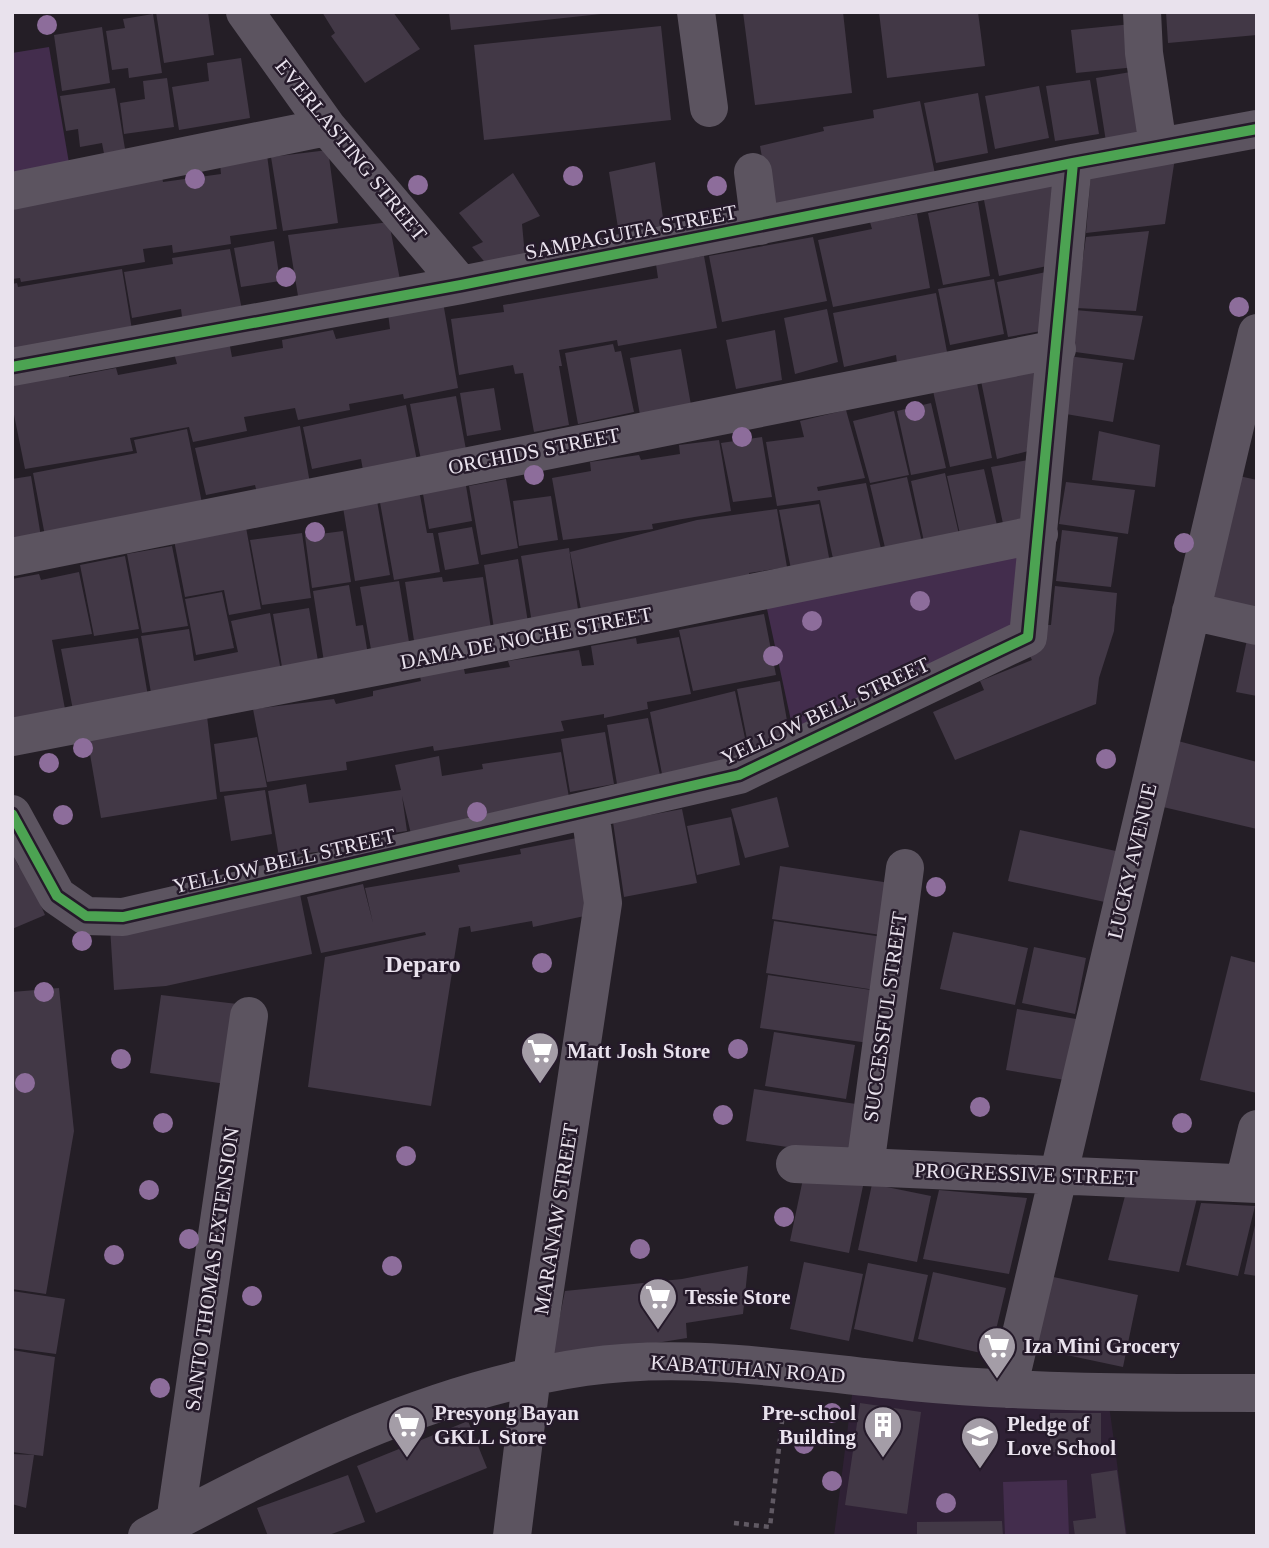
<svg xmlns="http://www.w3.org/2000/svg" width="1269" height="1548" viewBox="0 0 1269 1548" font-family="Georgia,serif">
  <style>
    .built { fill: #2f2135 }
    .green { fill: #432d4d }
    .building { fill: #423846 }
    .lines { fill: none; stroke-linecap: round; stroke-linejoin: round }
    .path { stroke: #605963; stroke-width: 4.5; stroke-dasharray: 5 5; stroke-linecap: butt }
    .minor { stroke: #5c5460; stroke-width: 38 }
    .cycleway-casing { stroke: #251a2a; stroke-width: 15 }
    .cycleway { stroke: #4ca352; stroke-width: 10 }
    .tree { fill: #8d6d9b }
    .labels { text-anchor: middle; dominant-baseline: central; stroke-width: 5; stroke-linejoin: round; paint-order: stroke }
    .street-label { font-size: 21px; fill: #e9e2ed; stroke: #251a2a }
    .poi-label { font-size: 21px; font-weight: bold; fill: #e9e2ed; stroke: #251a2a; text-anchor: start }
    .quarter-label { font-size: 24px; font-weight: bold; fill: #e9e2ed; stroke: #251a2a }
  </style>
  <rect width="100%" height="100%" fill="#241e26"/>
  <!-- built -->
  <path class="built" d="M853,1387L1109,1405L1127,1536H834Z"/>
  <!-- green -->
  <path class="green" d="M49,47L69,163L12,173V53Z
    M1035,538L1024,635L796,744L764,595Z
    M1067,1480L1069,1536H1005L1003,1482Z"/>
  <!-- building -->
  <path class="building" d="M156,12H208L214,55L164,63Z
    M322,12H393L420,49L365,83L331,36L335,33Z
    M449,12H601V14L451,30Z
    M743,12H843L852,93L755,105Z
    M879,12H978L985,66L887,78Z
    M1166,12H1257V35L1168,43Z
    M153,14L162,73L129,78L128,68L112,70L106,31L125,28L123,19Z
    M1132,24L1136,67L1076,73L1071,30Z
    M661,26L671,120L484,140L474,45Z
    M102,27L110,83L62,91L54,35Z
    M241,58L250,118L179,130L172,87L209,81L207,63Z
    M1142,70L1154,140L1107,148L1096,78Z
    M167,78L174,127L124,134L120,103L145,99L143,81Z
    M1090,80L1099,134L1055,141L1046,86Z
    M1039,86L1049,138L995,149L985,96Z
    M115,88L126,155L105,159L102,143L80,147L78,129L66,131L60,96Z
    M978,93L988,153L936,163L924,103Z
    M920,101L935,174L771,209L760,146L824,131L823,127L874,118L873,110Z
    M328,150L338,223L283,231L271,157Z
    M1176,151L1165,224L1086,233L1091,172Z
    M267,155L277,229L230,236L231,244L173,253L172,245L143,249L145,262L21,282L20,278L12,279V203L162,177L163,182L221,174L220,164Z
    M655,162L664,225L619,234L609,172Z
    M513,173L540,216L522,224L525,256L488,266L472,247L483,242L459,213Z
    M1058,183L1052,265L999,276L983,195Z
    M978,202L990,276L943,285L928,213Z
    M917,214L930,288L833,307L818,240L872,229L870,222Z
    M389,222L401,285L299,302L288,235Z
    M1149,231L1136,311L1076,308L1086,237Z
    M813,237L827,301L722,322L709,256Z
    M274,241L280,281L241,287L234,248Z
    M230,249L243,315L183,325L181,309L132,318L124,272L173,264L172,258Z
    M704,256L717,328L618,346L617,340L559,350L562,366H559L569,425L534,432L523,373L515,374L513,365L459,375L451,319L504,312L503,305L658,278L656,264Z
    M122,269L134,342L12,353V284L17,283L18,287Z
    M1051,271L1047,330L1008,337L997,282Z
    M994,279L1004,334L950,345L938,289Z
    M936,293L947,352L897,363L896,355L844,367L833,313Z
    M443,302L458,388L404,399L403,394L349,404L350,410L298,420L295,408L244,417L247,431L193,442L189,427L130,438L133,451L25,469L12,405V385L69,372V377L116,368L118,375L177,364L174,353L229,341L232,357L283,348L282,340L333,330L336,339L390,329L388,313Z
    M827,309L838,362L795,374L784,318Z
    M1075,310L1143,316L1134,360L1068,351Z
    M775,330L782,380L736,389L726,340Z
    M613,344L615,352L621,351L634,412L578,424L565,353Z
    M681,349L691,405L640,415L630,358Z
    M1068,356L1123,363L1113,422L1060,413Z
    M1047,369L1036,449L997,459L981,381Z
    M977,383L992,458L950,467L933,391Z
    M494,388L501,430L467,436L460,393Z
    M456,396L467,455L422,465L410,404Z
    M931,403L946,468L911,475L897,411Z
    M406,405L418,466L364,476L361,459L312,469L303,427Z
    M846,410L865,478L817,487L818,491L866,483L882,553L834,563L820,500L777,506L766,442L804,437L800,421Z
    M894,411L909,475L870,483L853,421Z
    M300,426L311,489L259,501L255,485L206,495L195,448Z
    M187,429L203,508L46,541L33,473L137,453L134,440Z
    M1099,431L1160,445L1155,487L1092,480Z
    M762,437L772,497L733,502L721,443Z
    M719,440L731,511L652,524L653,529L563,540L552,478L591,471L590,462L639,455L641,460L680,454L679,445Z
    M1039,458L1034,528L1005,533L991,467Z
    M984,469L999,534L962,543L947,476Z
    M945,473L961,543L926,551L911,481Z
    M31,476L42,543L12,549V479Z
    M1239,476L1257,480V613L1207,603Z
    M907,477L924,551L888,560L870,485Z
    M506,479L518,548L481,555L469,486Z
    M465,480L472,521L429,529L422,488Z
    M1066,482L1135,490L1128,534L1059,524Z
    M419,490L427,533H433L440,572L394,580L379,497Z
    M376,495L390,575L355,581L342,501Z
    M551,496L558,540L519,546L513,501Z
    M819,504L831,568L792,574L779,510Z
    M777,509L787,567L749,573L752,589L582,615L570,552L697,520Z
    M245,522L261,609L229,615L224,590L185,597L173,535Z
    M472,527L479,564L445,570L438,533Z
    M1062,530L1118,537L1111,587L1056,581Z
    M343,531L351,582L312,588L305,536Z
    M302,533L311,598L262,605L250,540Z
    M172,546L188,626L142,633L127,554Z
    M569,548L579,616L532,623L521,556Z
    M125,556L139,629L94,636L80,565Z
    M518,559L529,629L495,635L484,565Z
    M79,572L92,634L52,640L65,709L14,719L12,579L39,574L41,580Z
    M442,577L443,582L483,577L492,635L415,647L405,582Z
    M399,581L410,648L372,655L360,587Z
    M349,585L356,626L363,625L368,655L324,662L313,591Z
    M1055,586L1117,593L1114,631L1099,678L1096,704L955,760L933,712L984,690L980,681L1032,660L1028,652L1040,625H1051Z
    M222,592L234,648L196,655L185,599Z
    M309,608L318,661L282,667L273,614Z
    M270,613L282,676L153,704L141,636L189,629L194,661L238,652L231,621Z
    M764,614L776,675L693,691L679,630Z
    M1249,630L1257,631V696L1236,692Z
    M679,637L691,694L647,702L648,709L604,718V714L561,721L564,731L434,751L433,746L346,762L347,770L267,782L253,709L334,699L336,704L373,696V691L421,681L419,671L463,664L465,674L510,667L508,661L579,650L582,666L594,665L591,646L636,638L637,644Z
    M138,638L149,702L74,715L61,649Z
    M780,681L791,743L751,759L737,689Z
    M735,691L749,757L662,774L650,712Z
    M206,708L217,799L101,818L86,731Z
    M648,718L660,775L617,784L607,725Z
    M605,732L614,784L570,792L561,739Z
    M257,737L267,787L220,792L214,744Z
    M1178,741L1257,762V829L1163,807Z
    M561,752L570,803L411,834L402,796L407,831L359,838L361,846L279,857L268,791L306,784L309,803L353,797L401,790L395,765L439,756L442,776L483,769L482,764Z
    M265,790L272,834L231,841L224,796Z
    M777,797L789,847L745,858L731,809Z
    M682,809L697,883L624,897L613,822Z
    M731,817L740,865L697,875L687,826Z
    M1020,830L1125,853L1114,904L1008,881Z
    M582,837L594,914L533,927L532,921L471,932L470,926L459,928L431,1106L308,1087L325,957L426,935L425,932L321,953L307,897L363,884L373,923L365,888L460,872L458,865L521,854L520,849Z
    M12,853L19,867L24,866L45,915L12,929Z
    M780,866L890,883L881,935L772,919Z
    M300,894L312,954L166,986L114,990L110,927Z
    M774,921L883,937L875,990L766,973Z
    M953,932L1028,948L1015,1005L940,989Z
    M1034,947L1086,958L1075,1014L1022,1003Z
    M1231,956L1257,963V1093L1200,1080Z
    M768,975L878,991L869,1043L760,1028Z
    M59,988L74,1131L46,1294L12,1289V992Z
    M161,995L246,1005L233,1085L150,1073Z
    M1017,1009L1082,1020L1071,1081L1006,1070Z
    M774,1032L855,1045L846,1099L765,1086Z
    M754,1089L863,1105L855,1157L746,1141Z
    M804,1174L863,1186L849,1253L790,1241Z
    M872,1184L931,1196L917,1262L858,1250Z
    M939,1190L1027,1198L1009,1274L923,1259Z
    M1125,1196L1197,1198L1179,1272L1108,1260Z
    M1201,1203L1255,1206L1238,1276L1186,1265Z
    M1256,1221H1257V1276L1244,1274Z
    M804,1262L863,1274L849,1341L790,1329Z
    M868,1263L928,1275L913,1342L854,1329Z
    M748,1266L743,1314L686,1323L687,1338L551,1360L565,1291L682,1279Z
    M933,1272L1006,1288L990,1355L918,1339Z
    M1044,1275L1138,1295L1123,1367L1029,1347Z
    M12,1291L65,1299L56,1354L12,1348Z
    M12,1350L55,1357L43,1456L12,1452Z
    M860,1403L921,1412L907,1514L845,1505Z
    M1050,1413H1101V1452H1050Z
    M468,1421L487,1468L376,1513L357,1466Z
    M12,1454L34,1455L26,1508L12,1504Z
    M1117,1470L1126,1536H1075L1073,1521L1096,1518L1091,1474Z
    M348,1475L365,1522L326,1536H268L257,1508Z
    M1002,1521L1003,1536H917V1522Z"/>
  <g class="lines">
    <!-- path -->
    <path class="path" d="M734,1523L770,1527L784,1404"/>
    <!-- minor -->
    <path class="minor" d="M245,12L327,127L461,285
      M696,12L709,108
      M1142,12L1144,53L1158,146
      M753,172L760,226
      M12,191L327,127
      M12,367L461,285L1073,163L1257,129
      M12,557L1057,349
      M1191,611L1257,626
      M12,737L639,616L1039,534
      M12,814L57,896L86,916L123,917L739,775L1028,637L1073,163
      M795,1164L1257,1184
      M865,1167L905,868
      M1244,1183L1257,1129
      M1008,1389L1257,333
      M147,1536C286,1463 428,1390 585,1367C694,1351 803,1372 912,1382C1026,1393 1142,1393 1257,1393
      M173,1536L249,1016
      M512,1536L532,1375L603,903L590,812"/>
    <defs>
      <path id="cycleway" d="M12,367L461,285L1073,163L1257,129
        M12,814L57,896L86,916L123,917L739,775L1028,637L1073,163"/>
    </defs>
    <!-- cycleway casing -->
    <use href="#cycleway" class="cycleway-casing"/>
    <!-- cycleway -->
    <use href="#cycleway" class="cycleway"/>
  </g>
  <!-- trees -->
  <g class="tree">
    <circle cx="47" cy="25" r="10"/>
    <circle cx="573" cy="176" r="10"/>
    <circle cx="195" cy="179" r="10"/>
    <circle cx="418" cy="185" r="10"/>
    <circle cx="717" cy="186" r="10"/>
    <circle cx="286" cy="277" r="10"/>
    <circle cx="1239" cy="307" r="10"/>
    <circle cx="915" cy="411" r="10"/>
    <circle cx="742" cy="437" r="10"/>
    <circle cx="534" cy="475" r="10"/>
    <circle cx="315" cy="532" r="10"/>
    <circle cx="1184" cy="543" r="10"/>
    <circle cx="920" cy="601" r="10"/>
    <circle cx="812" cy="621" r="10"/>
    <circle cx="773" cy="656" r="10"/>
    <circle cx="83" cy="748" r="10"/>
    <circle cx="1106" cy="759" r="10"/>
    <circle cx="49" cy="763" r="10"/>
    <circle cx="477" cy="812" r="10"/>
    <circle cx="63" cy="815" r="10"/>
    <circle cx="936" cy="887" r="10"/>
    <circle cx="82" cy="941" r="10"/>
    <circle cx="542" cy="963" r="10"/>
    <circle cx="44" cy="992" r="10"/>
    <circle cx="738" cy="1049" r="10"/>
    <circle cx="121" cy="1059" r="10"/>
    <circle cx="25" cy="1083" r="10"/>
    <circle cx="980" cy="1107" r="10"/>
    <circle cx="723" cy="1115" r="10"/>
    <circle cx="163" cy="1123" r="10"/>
    <circle cx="1182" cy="1123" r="10"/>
    <circle cx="406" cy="1156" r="10"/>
    <circle cx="149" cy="1190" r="10"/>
    <circle cx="784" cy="1217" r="10"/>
    <circle cx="189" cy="1239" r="10"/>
    <circle cx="640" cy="1249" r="10"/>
    <circle cx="114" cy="1255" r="10"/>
    <circle cx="392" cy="1266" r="10"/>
    <circle cx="252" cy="1296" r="10"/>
    <circle cx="160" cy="1388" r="10"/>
    <circle cx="832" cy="1413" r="10"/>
    <circle cx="804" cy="1444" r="10"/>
    <circle cx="832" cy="1481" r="10"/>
    <circle cx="946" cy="1503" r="10"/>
  </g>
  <!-- icons -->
  <defs>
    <symbol id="supermarket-pin" viewBox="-11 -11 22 30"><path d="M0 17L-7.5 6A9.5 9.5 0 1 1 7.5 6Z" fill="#a49da7" stroke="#251a2a"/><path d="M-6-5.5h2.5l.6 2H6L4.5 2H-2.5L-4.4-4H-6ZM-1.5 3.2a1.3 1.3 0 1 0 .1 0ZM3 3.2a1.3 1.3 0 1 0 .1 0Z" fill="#fff"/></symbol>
    <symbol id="building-pin" viewBox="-11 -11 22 30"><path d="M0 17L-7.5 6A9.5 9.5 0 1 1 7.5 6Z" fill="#a49da7" stroke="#251a2a"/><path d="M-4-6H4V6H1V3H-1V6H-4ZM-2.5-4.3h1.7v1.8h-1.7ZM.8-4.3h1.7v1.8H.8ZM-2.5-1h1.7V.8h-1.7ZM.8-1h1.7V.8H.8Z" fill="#fff"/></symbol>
    <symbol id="school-pin" viewBox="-11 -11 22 30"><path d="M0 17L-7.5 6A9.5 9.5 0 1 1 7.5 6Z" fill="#a49da7" stroke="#251a2a"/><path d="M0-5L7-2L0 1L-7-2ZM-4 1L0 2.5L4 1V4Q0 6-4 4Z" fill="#fff"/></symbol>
  </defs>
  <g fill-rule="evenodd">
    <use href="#supermarket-pin" x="518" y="1029" width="44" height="60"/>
    <use href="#supermarket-pin" x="636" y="1275" width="44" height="60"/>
    <use href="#supermarket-pin" x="975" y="1324" width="44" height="60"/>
    <use href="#supermarket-pin" x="385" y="1403" width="44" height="60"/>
    <use href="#building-pin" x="861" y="1403" width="44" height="60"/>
    <use href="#school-pin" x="958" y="1414" width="44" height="60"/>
  </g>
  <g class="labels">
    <!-- street labels -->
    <g class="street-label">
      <text transform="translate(351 150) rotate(51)">EVERLASTING STREET</text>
      <text transform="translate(631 232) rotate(-11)">SAMPAGUITA STREET</text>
      <text transform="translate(534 451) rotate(-11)">ORCHIDS STREET</text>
      <text transform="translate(526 638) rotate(-11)">DAMA DE NOCHE STREET</text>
      <text transform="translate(825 711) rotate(-25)">YELLOW BELL STREET</text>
      <text transform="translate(284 861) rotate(-13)">YELLOW BELL STREET</text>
      <text transform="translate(1132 861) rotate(-77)">LUCKY AVENUE</text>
      <text transform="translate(885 1017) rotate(-82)">SUCCESSFUL STREET</text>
      <text transform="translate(1026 1174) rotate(2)">PROGRESSIVE STREET</text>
      <text transform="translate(556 1219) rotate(-81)">MARANAW STREET</text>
      <text transform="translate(212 1269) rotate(-82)">SANTO THOMAS EXTENSION</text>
      <text transform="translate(748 1369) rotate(4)">KABATUHAN ROAD</text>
    </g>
    <!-- poi labels -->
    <g class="poi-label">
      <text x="567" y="1051">Matt Josh Store</text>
      <text x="685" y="1297">Tessie Store</text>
      <text x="1024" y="1346">Iza Mini Grocery</text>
      <text x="434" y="1413">Presyong Bayan<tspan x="434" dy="24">GKLL Store</tspan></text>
      <text x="856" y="1413" text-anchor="end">Pre-school<tspan x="856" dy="24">Building</tspan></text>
      <text x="1007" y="1424">Pledge of<tspan x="1007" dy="24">Love School</tspan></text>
    </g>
    <!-- quarter labels -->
    <g class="quarter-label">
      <text x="423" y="964">Deparo</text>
    </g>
  </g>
  <!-- border -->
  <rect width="1269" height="1548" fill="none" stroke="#e9e2ed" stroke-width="28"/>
</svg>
